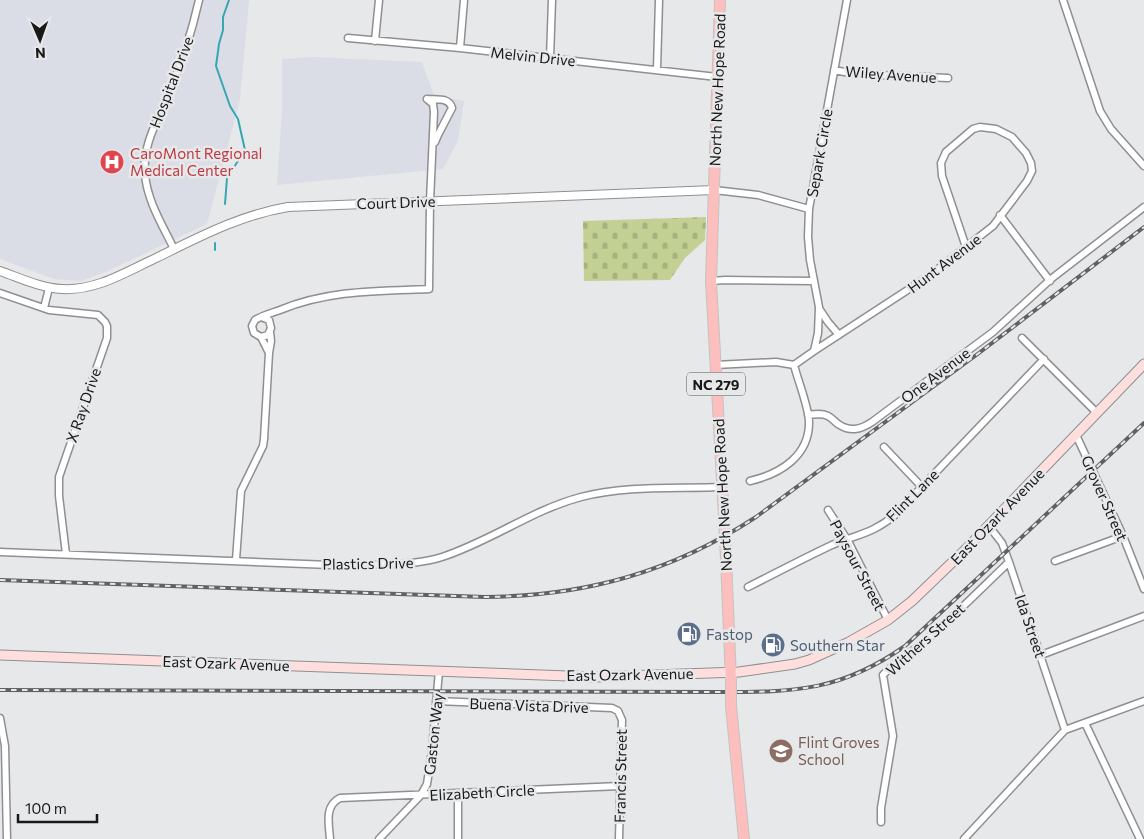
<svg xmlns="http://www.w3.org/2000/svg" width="1144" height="839" viewBox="0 0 1144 839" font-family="Commissioner,sans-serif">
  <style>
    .built { fill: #dadde6 }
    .cemetery { fill: url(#cemetery-stones) }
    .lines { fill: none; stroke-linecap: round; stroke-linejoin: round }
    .stream { stroke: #37a6b3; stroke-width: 2 }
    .minor-casing { stroke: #8f8f91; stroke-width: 9 }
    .tertiary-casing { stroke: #8f8f91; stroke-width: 10 }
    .secondary-casing { stroke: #8f8f91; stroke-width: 11 }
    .primary-casing { stroke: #c3c3c3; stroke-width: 12 }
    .minor { stroke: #fff; stroke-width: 6 }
    .tertiary { stroke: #fff; stroke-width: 8 }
    .secondary { stroke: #fedfde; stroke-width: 9 }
    .primary { stroke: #fdbfbd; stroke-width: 10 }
    .rail-casing { stroke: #616163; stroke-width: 4 }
    .rail { stroke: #e7e8ea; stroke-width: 2; stroke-dasharray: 5.5; stroke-linecap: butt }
    .primary-bridge-casing { stroke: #c3c3c3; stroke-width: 12; stroke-linecap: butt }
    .primary-bridge { stroke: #fdbfbd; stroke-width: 10 }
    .labels { text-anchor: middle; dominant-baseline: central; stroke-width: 5; stroke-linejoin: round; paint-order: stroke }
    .shield { fill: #e7e8ea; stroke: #575758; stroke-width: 1 }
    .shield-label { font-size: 14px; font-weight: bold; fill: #19191a }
    .street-label { font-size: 15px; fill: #19191a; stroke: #e7e8ea }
    .health-label { font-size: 15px; fill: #be3a42; stroke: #e7e8ea; text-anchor: start }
    .service-label { font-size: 15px; fill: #4e5e75; stroke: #e7e8ea; text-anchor: start }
    .education-label { font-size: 15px; fill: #785e54; stroke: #e7e8ea; text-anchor: start }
  </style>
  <defs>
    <pattern id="cemetery-stones" width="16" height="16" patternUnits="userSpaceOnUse" patternTransform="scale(1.25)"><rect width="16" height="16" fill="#c3d093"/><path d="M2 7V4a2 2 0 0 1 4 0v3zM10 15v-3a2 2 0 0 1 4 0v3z" fill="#a7b27e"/></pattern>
  </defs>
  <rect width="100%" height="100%" fill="#e7e8ea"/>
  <!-- built -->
  <path class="built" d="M0,0H249L240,100L207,224L110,270L82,281L54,279L0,259Z
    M314,57L422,62L434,95L464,101L458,141L443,169L277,185L282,112V59Z"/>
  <!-- cemetery -->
  <path class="cemetery" d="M706,217L705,240L685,258L670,280L584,281L583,221Z"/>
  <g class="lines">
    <!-- stream -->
    <path class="stream" d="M225,204L227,178L245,150L238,119L230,106L216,66L219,44L223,30V17L229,0
      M215,243V250"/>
    <defs>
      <path id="minor" d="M1063,0L1100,111L1111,129L1144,166
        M348,38L460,48L717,77
        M375,41L379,0
        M460,48L464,0
        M550,58L552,0
        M657,69L659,0
        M834,70L855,74L948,78
        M427,99C437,100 449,97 452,108L438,135L435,142
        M714,190L758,195L809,209
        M1000,215L1050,281
        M174,249C163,226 147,201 145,174C142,144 159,118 170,91C182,62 192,31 199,0
        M711,281L725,280L813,281
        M0,293L49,310L98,315L105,322L107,326V338L59,477V496L66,554
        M44,308L49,288
        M820,310L828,322L839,335
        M261,337L268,335L271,328L269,320L261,317
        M1022,338L1097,413
        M814,351L929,276L993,226L1027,181L1032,171L1031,163L1026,153L1012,137L996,129L980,127L973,129L946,152L941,163L942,176L966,247
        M269,353L261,337L254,333L252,326L255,320C263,315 272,313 280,310C328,290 378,291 429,289L430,201L434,112L433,104L427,99
        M715,365L776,362L794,365
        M794,365L814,351L818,333L819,307L810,260L808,237L809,209L847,0
        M808,415C815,414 822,413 828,416C832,418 834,421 838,424C850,432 860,430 872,422L993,332L1051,279L1144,207
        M1076,435L1123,536L1144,589
        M884,447L921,486
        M750,481C780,474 810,456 809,421C808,405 798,381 794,365
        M828,510L848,541L888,620
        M988,525L1002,543L1009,562L1065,730
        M0,552L356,566C385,563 414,566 442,557C491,541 532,510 581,497C626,485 676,489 722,487
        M236,560L241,491L263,446L264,439L269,353L271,341L270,332
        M1055,561L1123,536
        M748,587C776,573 804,558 832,545C858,534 872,534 895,515L1044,359
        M1041,655L1144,616
        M436,701L612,708L618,711L622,720L619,839
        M0,718L5,746L7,839
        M1085,723L1140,839
        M881,822V808L893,736L883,675C895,661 913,652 928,639C956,614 982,588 1009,562
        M330,839C329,824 324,806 340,798L620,786
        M379,839L421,795L427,784L432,751L439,671
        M458,839V794
        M964,839L1065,730L1144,701"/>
      <path id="tertiary" d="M0,271C20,278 41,288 62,289C96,291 126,272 156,258C199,237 240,215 288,207L714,190"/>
      <path id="secondary" d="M0,655L595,677L739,672L795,664L809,660L849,642L888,620L912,601L964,551L1144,364"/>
      <path id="primary" d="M720,0L711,281L724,517
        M726,559L731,681
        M731,706L744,839"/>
    </defs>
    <!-- minor casing -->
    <use href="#minor" class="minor-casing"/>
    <!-- tertiary casing -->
    <use href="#tertiary" class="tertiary-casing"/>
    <!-- secondary casing -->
    <use href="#secondary" class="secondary-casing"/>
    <!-- primary casing -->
    <use href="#primary" class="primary-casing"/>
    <!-- minor -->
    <use href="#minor" class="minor"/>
    <!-- tertiary -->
    <use href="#tertiary" class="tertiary"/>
    <!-- secondary -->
    <use href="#secondary" class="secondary"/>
    <!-- primary -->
    <use href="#primary" class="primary"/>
    <defs>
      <path id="rail" d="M0,580L485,597C586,596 672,572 756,517L979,353L1144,227
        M0,690L721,692C796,692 841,691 905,646L1144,423"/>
    </defs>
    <!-- rail casing -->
    <use href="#rail" class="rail-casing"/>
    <!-- rail -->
    <use href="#rail" class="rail"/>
    <defs>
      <path id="primary-bridge" d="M724,517L726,559
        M731,681V706"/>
    </defs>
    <!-- primary-bridge casing -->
    <use href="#primary-bridge" class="primary-bridge-casing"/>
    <!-- primary-bridge -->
    <use href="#primary-bridge" class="primary-bridge"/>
  </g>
  <!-- icons -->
  <defs>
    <symbol id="hospital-disc" viewBox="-11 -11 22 22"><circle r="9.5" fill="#e0444e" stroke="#e7e8ea"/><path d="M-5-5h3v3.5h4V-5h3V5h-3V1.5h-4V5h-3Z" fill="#fff"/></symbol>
    <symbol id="fuel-disc" viewBox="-11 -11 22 22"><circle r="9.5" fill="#5c6f8a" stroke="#e7e8ea"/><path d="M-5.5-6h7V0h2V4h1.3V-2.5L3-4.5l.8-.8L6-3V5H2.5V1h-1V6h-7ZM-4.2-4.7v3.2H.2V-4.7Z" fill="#fff"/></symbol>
    <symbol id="school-disc" viewBox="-11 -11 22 22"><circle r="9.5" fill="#8d6e63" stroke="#e7e8ea"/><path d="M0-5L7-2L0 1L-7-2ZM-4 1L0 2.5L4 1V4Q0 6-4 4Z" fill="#fff"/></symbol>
  </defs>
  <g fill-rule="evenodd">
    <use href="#hospital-disc" x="98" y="148" width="28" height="28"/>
    <use href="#fuel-disc" x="675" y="620" width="28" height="28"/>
    <use href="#fuel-disc" x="759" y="631" width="28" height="28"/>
    <use href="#school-disc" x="767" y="737" width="28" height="28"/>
  </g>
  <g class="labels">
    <!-- shield labels -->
    <rect class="shield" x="687" y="372.5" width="58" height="23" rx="4"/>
    <g class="shield-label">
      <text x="716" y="384">NC 279</text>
    </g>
    <!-- street labels -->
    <g class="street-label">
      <text transform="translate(533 56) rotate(6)">Melvin Drive</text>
      <text transform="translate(891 74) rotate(4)">Wiley Avenue</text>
      <text transform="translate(171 82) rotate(-69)">Hospital Drive</text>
      <text transform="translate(717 90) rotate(-88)">North New Hope Road</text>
      <text transform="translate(819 153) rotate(-80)">Separk Circle</text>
      <text transform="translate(396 202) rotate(-2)">Court Drive</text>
      <text transform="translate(944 263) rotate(-37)">Hunt Avenue</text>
      <text transform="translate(935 375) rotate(-37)">One Avenue</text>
      <text transform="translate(83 405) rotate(-71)">X Ray Drive</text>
      <text transform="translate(722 495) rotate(-93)">North New Hope Road</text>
      <text transform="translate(912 495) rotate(-45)">Flint Lane</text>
      <text transform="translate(1105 498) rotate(66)">Grover Street</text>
      <text transform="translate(997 516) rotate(-46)">East Ozark Avenue</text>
      <text transform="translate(368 563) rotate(-1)">Plastics Drive</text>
      <text transform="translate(858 565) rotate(62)">Paysour Street</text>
      <text transform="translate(1031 626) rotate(71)">Ida Street</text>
      <text transform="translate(925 639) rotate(-42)">Withers Street</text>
      <text transform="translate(226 663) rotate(2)">East Ozark Avenue</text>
      <text transform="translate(630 674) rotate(-1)">East Ozark Avenue</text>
      <text transform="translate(529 705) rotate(2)">Buena Vista Drive</text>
      <text transform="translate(433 734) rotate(-84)">Gaston Way</text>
      <text transform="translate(620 776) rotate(-89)">Francis Street</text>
      <text transform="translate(482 792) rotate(-3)">Elizabeth Circle</text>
    </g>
    <!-- health labels -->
    <g class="health-label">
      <text x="130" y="153">CaroMont Regional<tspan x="130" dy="17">Medical Center</tspan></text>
    </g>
    <!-- service labels -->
    <g class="service-label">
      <text x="706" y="634">Fastop</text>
      <text x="790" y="645">Southern Star</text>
    </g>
    <!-- education labels -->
    <g class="education-label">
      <text x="798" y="742">Flint Groves<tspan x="798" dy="17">School</tspan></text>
    </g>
  </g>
  <!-- north arrow -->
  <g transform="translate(40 40) rotate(178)" stroke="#e7e8ea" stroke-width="4" paint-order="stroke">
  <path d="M0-4L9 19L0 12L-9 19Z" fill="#19191a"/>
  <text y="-8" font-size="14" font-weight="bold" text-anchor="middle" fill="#19191a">N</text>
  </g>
  <!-- scale -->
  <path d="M18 814v8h79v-8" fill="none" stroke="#19191a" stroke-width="2.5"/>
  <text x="25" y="814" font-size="15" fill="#19191a" stroke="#e7e8ea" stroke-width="4" paint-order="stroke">100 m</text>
</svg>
